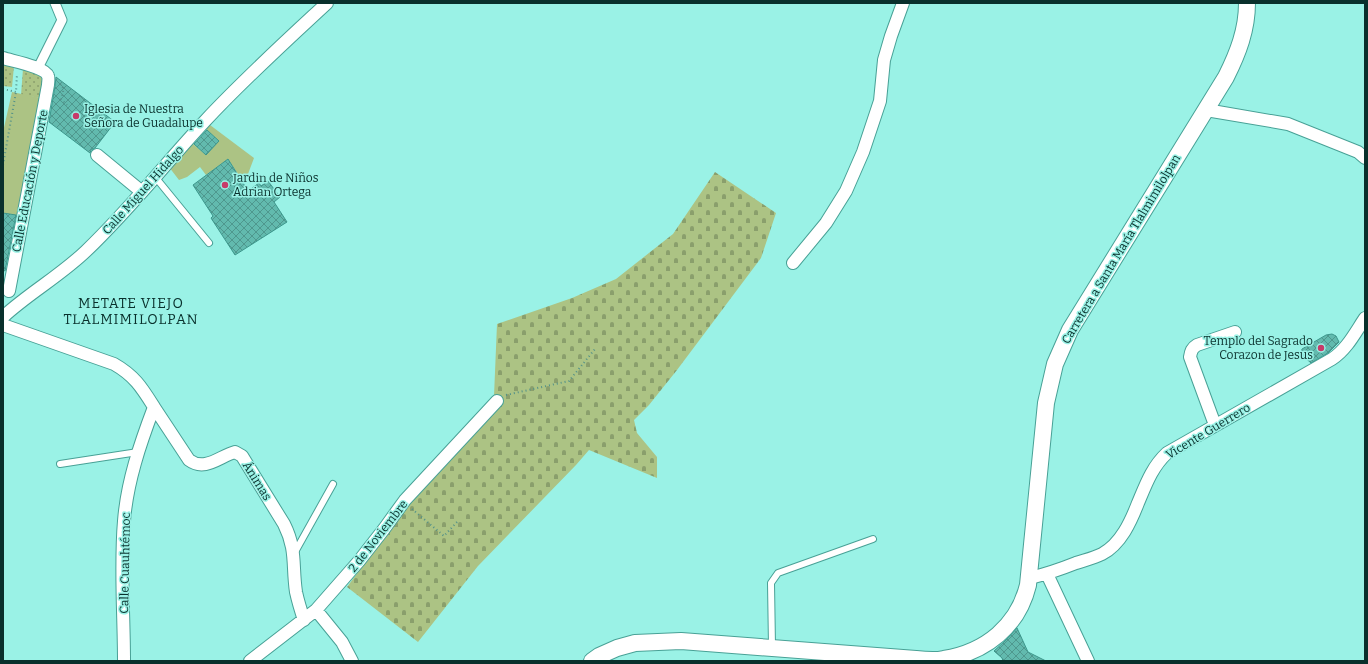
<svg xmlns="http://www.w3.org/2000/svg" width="1368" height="664" viewBox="0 0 1368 664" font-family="Bitter,serif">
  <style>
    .grass { fill: url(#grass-dots) }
    .cemetery { fill: url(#cemetery-stones) }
    .park { fill: #acc384 }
    .building { fill: url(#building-cross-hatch); stroke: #3d978c }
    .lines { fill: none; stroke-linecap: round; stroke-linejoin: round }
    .service-casing { stroke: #48a196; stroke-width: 8 }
    .pedestrian-casing { stroke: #48a196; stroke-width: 11 }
    .minor-casing { stroke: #48a196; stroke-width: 14 }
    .secondary-casing { stroke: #48a196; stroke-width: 18 }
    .path { stroke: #529189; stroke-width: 2; stroke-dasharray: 1 3; stroke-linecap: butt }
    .service { stroke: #fff; stroke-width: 6 }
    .pedestrian { stroke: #fff; stroke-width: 9 }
    .minor { stroke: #fff; stroke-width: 12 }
    .secondary { stroke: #fff; stroke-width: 16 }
    .poi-dot { fill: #c73a69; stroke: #9af2e6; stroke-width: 1.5 }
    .labels { text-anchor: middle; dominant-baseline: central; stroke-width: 3; stroke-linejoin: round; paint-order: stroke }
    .poi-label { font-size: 12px; fill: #09302c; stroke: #9af2e6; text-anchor: start }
    .street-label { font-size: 12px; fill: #09302c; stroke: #9af2e6 }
    .quarter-label { font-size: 14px; letter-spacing: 1px; fill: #09302c; stroke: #9af2e6 }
  </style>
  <defs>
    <pattern id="grass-dots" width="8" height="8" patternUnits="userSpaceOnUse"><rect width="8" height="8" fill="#acc384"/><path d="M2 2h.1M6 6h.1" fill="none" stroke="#8a9f6c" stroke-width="1.8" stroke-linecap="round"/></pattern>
    <pattern id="cemetery-stones" width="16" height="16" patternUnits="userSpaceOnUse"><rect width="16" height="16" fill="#acc384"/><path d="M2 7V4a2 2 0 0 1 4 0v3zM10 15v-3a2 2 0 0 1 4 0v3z" fill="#8a9f6c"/></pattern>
    <pattern id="building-cross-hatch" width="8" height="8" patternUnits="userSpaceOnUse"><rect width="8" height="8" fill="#62baae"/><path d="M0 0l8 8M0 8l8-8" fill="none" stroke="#4f988e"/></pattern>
  </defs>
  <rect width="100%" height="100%" fill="#9af2e6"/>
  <!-- grass -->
  <path class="grass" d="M3,64L14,66L12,87L3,86Z
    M23,69L41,75L43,85L41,98L21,95Z"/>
  <!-- cemetery -->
  <path class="cemetery" d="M715,172L776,213L761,258L677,370L649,405L634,420L637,433L657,457V478L589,450L576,465L478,566L418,642L347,587L408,505L494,396L497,324L572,298L616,279L673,234Z"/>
  <!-- park -->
  <path class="park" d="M12,92L41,98L19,216L3,213V132Z
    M210,125L254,158L245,182H243L228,159L206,175L200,167L187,177L179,180L169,167L192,143L206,155L219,141L206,129Z"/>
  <!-- building -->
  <path class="building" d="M56,77L115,122L95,148L91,150L90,153L49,122L55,86Z
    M207,130L219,141L206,155L194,144Z
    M228,159L248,191L259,183L261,186L268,181L280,197L274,202L287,222L235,255L211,218L213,216L193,185Z
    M3,213L16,215L5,271L3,270Z
    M1332,334L1336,336L1339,342L1328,353L1311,363L1301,354L1302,349L1326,335Z
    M1017,628L1028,652L1046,661H1003L1002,658L994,651L1005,641Z"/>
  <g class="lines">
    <defs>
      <path id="service" d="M156,178L209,243
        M60,464L138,452
        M295,552L333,484
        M772,647L771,583L778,573L873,539"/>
      <path id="pedestrian" d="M38,68L62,20L55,3"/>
      <path id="minor" d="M3,58C12,61 45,67 48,76C49,78 48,83 48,85L9,291
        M1206,110L1288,124L1358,152L1365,158
        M97,155L142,192
        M793,263L826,223L846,191L863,152L880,101L884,60L891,36L903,3
        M3,317C29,293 60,276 86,251C129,210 165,164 205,121C243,80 286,41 327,3
        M3,325L114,364C135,376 142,388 154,407C140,444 127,482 124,521C120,567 124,615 124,661
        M154,407L189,460C205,472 220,456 235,452L242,456L284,524C297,550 292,565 296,592C298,601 301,611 304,620
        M1215,425L1190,357C1191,351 1192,348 1197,345L1235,332
        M1047,574L1088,661
        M1030,578C1046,574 1061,569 1076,563C1085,560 1094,558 1102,554C1121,544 1131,521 1138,503C1146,484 1152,467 1167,453L1332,359C1347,349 1355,333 1365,318
        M316,610L342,642L352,661
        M250,661L316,610L359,561L384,529L405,500L497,401"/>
      <path id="secondary" d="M592,661L599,656L617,648L635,643L681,641L916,659C925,660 935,661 944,659C986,652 1018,626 1028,585L1046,403L1055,364L1070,330L1226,77C1238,53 1247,30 1247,3"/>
    </defs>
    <!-- service casing -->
    <use href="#service" class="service-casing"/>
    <!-- pedestrian casing -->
    <use href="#pedestrian" class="pedestrian-casing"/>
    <!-- minor casing -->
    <use href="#minor" class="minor-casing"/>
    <!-- secondary casing -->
    <use href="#secondary" class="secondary-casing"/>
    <!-- path -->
    <path class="path" d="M60,84C65,88 63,92 61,99L67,105
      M3,89L16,92L17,74
      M3,165L16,92
      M506,395L569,381L595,349
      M412,509L444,536L457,522"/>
    <!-- service -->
    <use href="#service" class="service"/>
    <!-- pedestrian -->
    <use href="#pedestrian" class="pedestrian"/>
    <!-- minor -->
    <use href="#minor" class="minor"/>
    <!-- secondary -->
    <use href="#secondary" class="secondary"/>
  </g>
  <!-- markers -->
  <g class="poi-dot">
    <circle cx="76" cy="116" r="4"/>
    <circle cx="225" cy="185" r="4"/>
    <circle cx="1321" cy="348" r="4"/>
  </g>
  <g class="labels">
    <!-- poi labels -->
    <g class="poi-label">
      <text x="84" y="109">Iglesia de Nuestra<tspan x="84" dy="14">Señora de Guadalupe</tspan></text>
      <text x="233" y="178">Jardin de Niños<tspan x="233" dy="14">Adrian Ortega</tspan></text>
      <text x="1313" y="341" text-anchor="end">Templo del Sagrado<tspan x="1313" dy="14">Corazon de Jesus</tspan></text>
    </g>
    <!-- street labels -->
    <g class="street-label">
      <text transform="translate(30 181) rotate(-79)">Calle Educación y Deporte</text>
      <text transform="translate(143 190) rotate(-48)">Calle Miguel Hidalgo</text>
      <text transform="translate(1121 249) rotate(-59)">Carretera a Santa María Tlalmimilolpan</text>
      <text transform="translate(1208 431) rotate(-31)">Vicente Guerrero</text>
      <text transform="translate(257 481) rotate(58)">Ánimas</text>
      <text transform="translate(378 536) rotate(-52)">2 de Noviembre</text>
      <text transform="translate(125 563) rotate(-89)">Calle Cuauhtémoc</text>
    </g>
    <!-- quarter labels -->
    <g class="quarter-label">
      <text x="131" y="303">METATE VIEJO<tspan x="131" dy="16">TLALMIMILOLPAN</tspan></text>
    </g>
  </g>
  <!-- border -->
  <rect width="1368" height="664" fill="none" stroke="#09302c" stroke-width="8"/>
</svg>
